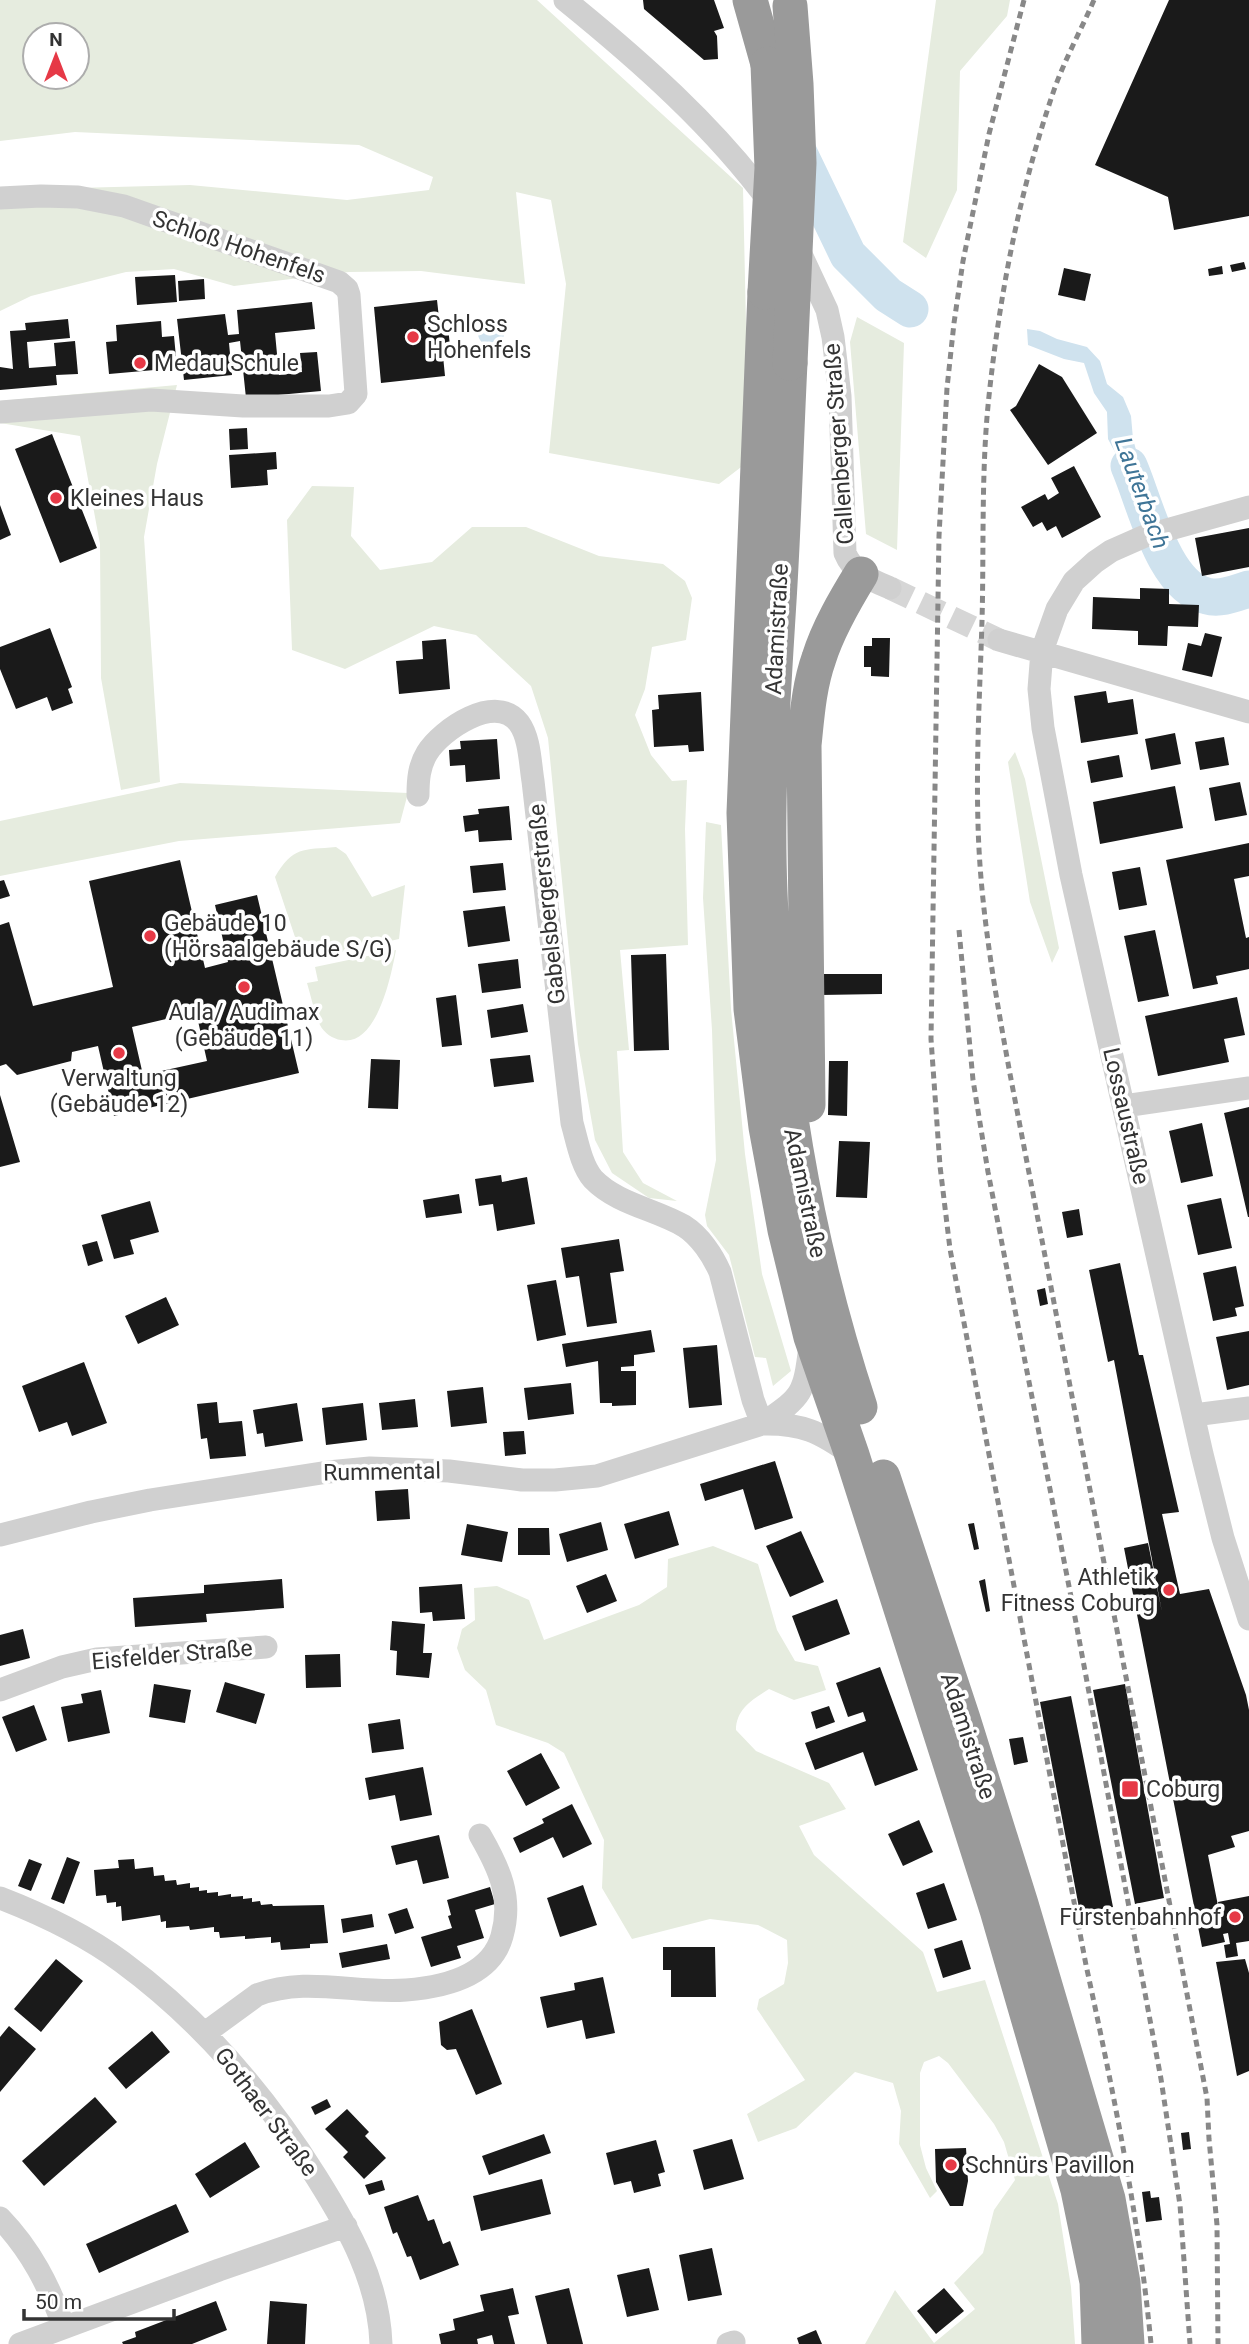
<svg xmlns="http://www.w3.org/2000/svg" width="1249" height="2344" viewBox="0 0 1249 2344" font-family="Roboto,sans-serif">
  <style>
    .green { fill: #e6ecdf; fill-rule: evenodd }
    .water { fill: #cfe2ee }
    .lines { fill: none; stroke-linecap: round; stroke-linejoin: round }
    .river { stroke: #cfe2ee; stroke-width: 37 }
    .building { fill: #1a1a1a; fill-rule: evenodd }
    .minor-tunnel { stroke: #d6d6d6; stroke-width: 23; stroke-dasharray: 23 11; stroke-linecap: butt }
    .minor { stroke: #d0d0d0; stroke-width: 23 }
    .highway { stroke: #9a9a9a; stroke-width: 35 }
    .rail { stroke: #888; stroke-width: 5; stroke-dasharray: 7 5; stroke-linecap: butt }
    .highway-bridge { stroke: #9a9a9a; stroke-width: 35 }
    .poi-dot { fill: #e63946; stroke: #fff; stroke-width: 2.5 }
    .labels { text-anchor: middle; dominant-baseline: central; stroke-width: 7; stroke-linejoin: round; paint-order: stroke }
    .street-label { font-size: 23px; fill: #333; stroke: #fff }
    .poi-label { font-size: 23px; fill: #333; stroke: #fff; text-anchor: start }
    .water-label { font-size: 24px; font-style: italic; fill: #3f7597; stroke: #fff }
  </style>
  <rect width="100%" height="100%" fill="#fff"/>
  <!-- green -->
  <path class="green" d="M0,0H537L743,188L749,461L719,484L549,453L566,284L551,200L516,192L525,284L421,271L349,272L234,286L174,269L126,272L31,296L0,311V190L190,185L347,200L429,190L433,177L359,145L75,132L0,141ZM35,35H77V77H35Z
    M936,0H1010L1007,16L960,71L957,190L926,258L903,242Z
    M857,317L904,343L897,550L866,534L850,342Z
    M177,385L157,464L144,537L160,782L121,790L101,678L100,544L80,436L0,423V401Z
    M312,486L354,487L351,536L380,570L432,562L472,527H526L599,556L663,564L685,581L692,598L686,640L652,647L645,689L635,715L651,755L672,781L687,780L685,829L688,945L620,950L629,1050L617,1051L623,1152L643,1183L677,1201L649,1198L612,1173L595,1140L578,1044L548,738L531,686L476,635L434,626L345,669L292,650L287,520Z
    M1015,752L1025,779L1059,948L1052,963L1030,902L1008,762Z
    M180,783L408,793L400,823L179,841L0,876V821Z
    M706,822L721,825L731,1009L745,1154L762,1274L791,1371L773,1386L766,1358L755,1357L729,1255L707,1226L705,1215L716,1160L712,1030L703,898Z
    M336,847L346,854L372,897L405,885L399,939L315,958L311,944L298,946L275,877C293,846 303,850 336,847Z
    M396,950C391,976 377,1047 341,1040C333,1039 324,1033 320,1025C314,1012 311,996 307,983L318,981L315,967Z
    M713,1546L758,1564L777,1630L795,1661L818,1666L826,1690L794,1700L769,1689C753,1699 736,1709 736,1730L756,1751L829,1783L846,1809L799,1826L814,1855L923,1952L937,1992L985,1980L1058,2204L1071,2287L1075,2344H865L895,2290L934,2343L975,2309L954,2283L983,2253L994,2210L1015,2180L1004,2142L994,2124L948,2063L939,2056L924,2062L920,2073V2145L926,2168L937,2191L930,2198L899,2144L901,2111L893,2083L855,2072L796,2128L758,2142L747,2114L805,2080L757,2009L759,1999L784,1984L788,1963L787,1940L758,1925L710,1919L632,1939L602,1888L604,1840L564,1753L548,1743L496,1725L486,1690L465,1670L457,1648L462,1629L475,1620L474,1588L497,1586L529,1600L544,1640L639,1605L667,1587L668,1559Z"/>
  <!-- water -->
  <path class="water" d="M819,181C831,203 841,228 857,247L855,249L862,260L875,267L886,281L874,290L844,257L840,259L819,225Z
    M478 333a13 13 0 1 1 26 0a13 13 0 1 1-26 0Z
    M1027,329L1040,331L1057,339L1087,347L1100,361L1107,384L1123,397L1131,416L1133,439L1138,457L1158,509L1138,514L1130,480L1108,439L1107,412L1094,393L1084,363L1064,359L1028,345Z
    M1179,549C1199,586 1200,582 1240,589L1249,584V602C1229,607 1195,605 1180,590C1172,581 1167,565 1162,555Z"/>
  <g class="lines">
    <!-- river -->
    <path class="river" d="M794,143L848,255L888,295L910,309
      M1129,466C1145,502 1163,587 1207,596C1221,600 1236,593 1249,589"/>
  </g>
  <!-- building -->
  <path class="building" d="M643,0H714L724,28L714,31L717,36L718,59L704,60L644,9Z
    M1169,0H1249V216L1174,230L1168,197L1095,165Z
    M1244,262L1246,269L1232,272L1230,265Z
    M1222,266L1223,274L1209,276L1208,269Z
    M1064,268L1091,274L1085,301L1058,295Z
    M175,275L177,302L137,305L135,277Z
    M204,279L205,299L179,301L178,281Z
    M437,300L439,318L447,317L451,356H443L445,376L381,383L374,307Z
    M312,302L315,329L275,333L279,375L302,372L300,353L317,352L321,391L246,398L240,341L229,343L232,375L184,380L177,319L225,314L228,335L239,334L237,310Z
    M68,319L70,338L27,342L29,368L56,366L54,343L75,341L78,374L56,375L57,385L0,390V367L13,369L10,331L26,330L25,323Z
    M161,321L162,337L174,336L177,368L109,374L106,342L117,341L116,325Z
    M1039,364L1062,377L1097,433L1048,465L1010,410L1016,406Z
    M247,428L248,449L230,450L229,429Z
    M52,434L97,548L60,563L15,449Z
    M276,452L277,469L267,470L268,485L231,488L229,455Z
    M1074,466L1101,517L1062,538L1056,526L1047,531L1042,522L1033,527L1021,507L1045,494L1048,500L1059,493L1051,478Z
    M0,505L11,535L0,540Z
    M1249,528V567L1202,576L1195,538Z
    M1140,588L1169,589V604L1199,605L1198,627L1168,626L1167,646L1138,645V631L1092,629L1093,597L1140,599Z
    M50,628L72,687L68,689L73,703L52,711L47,697L16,709L0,669V647Z
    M1205,633L1222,637L1212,677L1182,670L1188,643L1201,646Z
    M872,638H890L889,677L871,676V667H864V646H872Z
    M446,639L450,689L399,694L396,661L423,659L422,641Z
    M1106,691L1108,703L1133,699L1138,734L1081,743L1074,696Z
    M701,692L704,751L689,752L688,745L654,747L652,710L659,709L658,695Z
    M1175,733L1181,764L1151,770L1145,739Z
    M1224,737L1229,765L1200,770L1195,742Z
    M497,739L500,779L466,782L465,765L450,766L449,750L461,749L460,741Z
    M1119,755L1123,777L1091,783L1087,761Z
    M1240,782L1247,815L1215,821L1209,788Z
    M1175,786L1183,828L1100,844L1093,802Z
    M509,806L512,840L479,842L478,830L465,832L463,816L479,814L478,809Z
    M1249,843V876L1234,879L1246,938L1249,937V969L1216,976L1218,984L1193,989L1166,860Z
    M180,860L205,968L228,962L215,905L257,895L299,1073L114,1116L98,1046L72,1052L71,1061L17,1075L6,1064L0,1066V925L9,922L33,1006L113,987L89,881ZM196,1012L207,1061L143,1075L132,1027Z
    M503,863L506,890L473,893L470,866Z
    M1140,867L1147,905L1119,910L1112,872Z
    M4,880L10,896L0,899V881Z
    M505,906L510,941L468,947L463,911Z
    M1155,930L1169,996L1138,1002L1124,936Z
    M666,954L669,1050L634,1051L631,955Z
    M518,959L521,988L482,993L478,964Z
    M820,974H882V994L820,995Z
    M456,995L462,1045L442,1047L436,998Z
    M1237,997L1245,1035L1224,1039L1229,1062L1158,1076L1145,1016Z
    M523,1004L528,1032L491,1038L487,1010Z
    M530,1055L534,1082L494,1087L490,1059Z
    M371,1059L400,1060L398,1109L368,1108Z
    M829,1061H848L847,1116L828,1115Z
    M0,1095L20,1162L0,1167Z
    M1249,1107V1217H1248L1224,1113Z
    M1202,1123L1213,1176L1181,1183L1169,1131Z
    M839,1141L870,1142L867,1198L836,1197Z
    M501,1175L502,1182L527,1177L535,1224L497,1231L493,1204L479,1206L475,1179Z
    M459,1194L462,1213L426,1218L423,1200Z
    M1221,1198L1232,1248L1198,1255L1187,1205Z
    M150,1201L159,1232L130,1240L134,1254L114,1259L101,1215Z
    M1079,1209L1083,1235L1067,1238L1062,1212Z
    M619,1239L624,1271L610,1273L617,1323L587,1327L579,1276L566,1278L561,1248Z
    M97,1241L103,1261L88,1266L82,1245Z
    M1120,1263L1139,1355H1143L1179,1512L1162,1514L1180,1594L1209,1589L1246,1695L1249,1710V1831L1231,1836L1235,1847L1208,1855L1221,1921L1218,1902L1249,1896V1941L1236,1943L1238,1956L1226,1958L1224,1945L1230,1944L1228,1933L1223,1934L1225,1942L1202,1947L1124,1548L1148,1543L1162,1612L1114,1360L1108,1362L1089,1270Z
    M1236,1266L1244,1306L1235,1308L1237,1316L1213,1321L1203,1273Z
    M556,1280L566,1335L537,1341L527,1285Z
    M1045,1288L1048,1304L1040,1306L1037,1290Z
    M166,1297L179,1325L138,1344L125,1316Z
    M651,1330L655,1352L634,1355V1366L621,1367V1371H636V1405L612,1406V1403H600L598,1361L566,1367L562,1344Z
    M1249,1331V1385L1227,1390L1216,1337Z
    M717,1345L722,1405L689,1408L683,1348Z
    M84,1362L107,1423L72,1436L67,1422L39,1432L22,1386Z
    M571,1383L574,1414L528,1420L524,1388Z
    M483,1387L487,1423L451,1427L447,1391Z
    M415,1399L418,1427L382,1430L379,1403Z
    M217,1402L219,1423L242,1421L246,1456L210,1459L207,1438L201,1439L197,1404Z
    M297,1403L303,1441L265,1447L263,1433L257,1434L253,1410Z
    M363,1403L367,1440L326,1445L322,1408Z
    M524,1431L526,1454L505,1456L503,1432Z
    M775,1461L793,1518L755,1530L743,1489L705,1501L700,1484Z
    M408,1489L410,1519L377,1521L375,1491Z
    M669,1511L679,1545L635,1559L624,1524Z
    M601,1522L608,1550L567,1562L559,1534Z
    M974,1523L979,1549L974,1550L968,1524Z
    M467,1524L508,1532L502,1562L461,1555Z
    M518,1528H549L550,1555H518Z
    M801,1531L824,1582L790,1597L766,1546Z
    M606,1574L617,1601L587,1613L576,1586Z
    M282,1579L284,1608L206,1614L207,1622L135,1627L133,1598L204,1593V1585Z
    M985,1579L990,1611L986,1612L979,1581Z
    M462,1584L465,1619L433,1621L432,1612L420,1613L419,1587Z
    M837,1599L850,1634L805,1651L792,1616Z
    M392,1621L425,1624L423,1653H432L429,1678L396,1675L397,1651L390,1650Z
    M23,1629L30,1658L0,1666V1635Z
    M340,1654L341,1687L306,1688L305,1655Z
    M880,1667L918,1770L875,1786L863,1752L815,1770L805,1743L866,1721L863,1712L848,1717L836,1683Z
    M225,1682L265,1694L256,1724L216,1712Z
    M154,1684L191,1690L185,1723L149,1717Z
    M1125,1684L1164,1898L1135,1904L1093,1690Z
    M101,1690L110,1733L68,1742L61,1707L83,1703L81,1694Z
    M1071,1696L1113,1907L1080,1913L1040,1702Z
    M34,1705L47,1740L16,1752L2,1717Z
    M829,1706L835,1722L816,1729L811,1712Z
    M400,1719L404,1749L372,1753L368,1724Z
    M1023,1737L1028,1762L1014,1765L1009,1739Z
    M541,1753L560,1788L526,1806L507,1771Z
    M423,1767L432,1815L400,1821L395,1795L369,1800L365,1778Z
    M572,1804L592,1844L563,1858L553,1837L520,1853L513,1838L544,1823L542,1819Z
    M919,1820L933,1852L903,1866L888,1834Z
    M439,1835L449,1878L423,1884L417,1860L396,1865L391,1846Z
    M67,1857L80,1862L64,1904L51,1899Z
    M29,1859L42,1864L31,1891L18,1886Z
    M134,1859L135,1869L153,1867L154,1876L164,1875L165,1881L176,1880L177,1885L190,1883V1888L199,1887V1891L207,1890V1893L218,1892V1896L231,1894V1897L243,1896V1899L252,1898V1902L260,1901L261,1905L272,1904L273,1906L324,1905L328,1943L310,1944V1948L281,1950L280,1942L271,1943V1937L245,1939V1936L220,1938L219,1932H214V1927L190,1930L189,1926L166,1928V1921L161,1922L160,1915L122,1921L121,1906L116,1907V1902L107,1903L106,1895L96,1896L94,1870L119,1868L118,1860Z
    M944,1883L957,1920L928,1929L916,1893Z
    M583,1885L597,1925L560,1937L547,1898Z
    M490,1887L495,1904L475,1910L484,1938L457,1946L461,1958L431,1967L421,1937L452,1928L448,1916L451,1915L447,1900Z
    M407,1908L414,1928L395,1934L388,1914Z
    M372,1914L374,1927L343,1933L341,1919Z
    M962,1940L971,1969L943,1978L934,1949Z
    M387,1944L390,1959L342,1968L339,1953Z
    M663,1947H715L716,1997H671V1970H663Z
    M56,1959L83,1981L41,2032L14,2009Z
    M1245,1959L1249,1973V2071L1237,2076L1216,1962Z
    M603,1977L615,2033L586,2039L582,2020L547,2028L540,1997L575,1990L574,1983Z
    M472,2009L502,2084L476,2095L456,2049L447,2050L441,2045L439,2022Z
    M9,2026L36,2049L0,2092V2037Z
    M152,2031L170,2052L126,2089L108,2068Z
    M95,2097L117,2122L44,2186L22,2161Z
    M327,2099L331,2107L315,2115L311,2107Z
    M347,2109L369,2132L365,2136L386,2158L364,2179L343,2157L348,2152L325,2129Z
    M1189,2132L1191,2149L1183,2150L1181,2133Z
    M544,2134L551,2153L489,2175L482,2156Z
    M732,2139L744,2179L704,2190L693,2150Z
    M656,2140L665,2172L658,2174L661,2186L634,2193L631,2181L614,2185L606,2153Z
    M245,2142L260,2167L210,2198L195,2174Z
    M966,2148L968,2181L963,2206H950L936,2182L935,2149Z
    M542,2179L551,2214L481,2231L473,2196Z
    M382,2180L385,2190L369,2195L365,2185Z
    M1150,2191L1151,2198L1159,2197L1162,2220L1146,2222L1142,2192Z
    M418,2195L428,2221L434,2219L443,2244L450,2241L459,2265L420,2280L411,2256L407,2257L397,2232L393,2234L384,2207Z
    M176,2204L189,2232L99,2273L86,2244Z
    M712,2248L722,2295L688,2301L679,2255Z
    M649,2268L659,2310L627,2317L617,2275Z
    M513,2288L519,2314L508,2316L515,2344H494L492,2335L477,2339L478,2344H441L439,2334L455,2330L453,2319L484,2311L480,2295Z
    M569,2288L583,2344H547L535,2296Z
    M944,2288L964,2311L936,2334L917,2311Z
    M216,2301L227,2330L192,2344H123L122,2342L136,2337L135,2332Z
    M270,2301L307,2304L305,2344H267Z
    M816,2330L822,2344H799L797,2338Z"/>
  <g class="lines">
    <!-- minor-tunnel -->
    <path class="minor-tunnel" d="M890,588L999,640"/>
    <!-- minor -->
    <path class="minor" d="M565,0C639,60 715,127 771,204
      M0,198L41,196L78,197L124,206L339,282L347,289L349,295L356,394L348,403L329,406H243L151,400L0,412
      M798,248L827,310L833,337L840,396L845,553C853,573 871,580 890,588
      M1249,507L1145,536L1111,551L1095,562L1074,581L1057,609L1042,651L1039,689L1043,728L1071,875L1202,1454L1223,1538L1249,1619
      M999,640L1249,712
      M418,795C418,780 419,766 427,753C441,730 496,692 519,723C530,738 530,763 533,781L572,1123C577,1140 581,1165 593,1179C617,1204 655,1209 684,1226C700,1236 713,1256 720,1272L753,1400L762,1424
      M1124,1106L1249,1088
      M1194,1415L1249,1408
      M762,1424C802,1396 804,1396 810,1346
      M0,1535L91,1512L150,1500L328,1472L370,1468L449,1471L522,1480H555L597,1476L762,1424C802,1423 820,1432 852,1455
      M0,1690L62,1667L97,1659L266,1647
      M0,1898C44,1915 84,1934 122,1962C201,2020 265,2095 317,2178C349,2229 379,2282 381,2344
      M205,2033L257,1995C305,1976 356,1994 406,1990C444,1987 491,1976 502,1936C513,1897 499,1868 480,1835
      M0,2218C31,2250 49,2286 64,2327
      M20,2344L219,2270L346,2226
      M728,2344L734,2342"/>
    <!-- highway -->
    <path class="highway" d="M750,0L768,64
      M765,292L744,813L751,1009L766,1127L785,1230L811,1337L852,1455L997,1910L1078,2190L1097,2282L1099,2344
      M790,363C786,443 784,522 779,601C773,698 766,796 770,892C776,1067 805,1241 860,1407
      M808,1105L804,745C807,716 809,686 819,658C828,629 845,600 861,574
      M883,1477L963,1719L1021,1904L1108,2199L1123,2283L1127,2344"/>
    <!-- rail -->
    <path class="rail" d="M1024,0L989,134L963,261L954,323L947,388L939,536L931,1039L940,1166L950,1249L1086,1965C1113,2090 1139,2217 1151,2344
      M1094,0C1081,30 1065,59 1054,90C1020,189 1000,292 989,396C981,470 984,546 982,621C980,688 976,756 978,824C980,907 995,992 1010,1074L1207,2098L1209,2139L1217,2225L1218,2344
      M959,930L973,1080L988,1172L1074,1612L1161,2079L1180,2205L1190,2344"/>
    <!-- highway-bridge -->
    <path class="highway-bridge" d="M765,292L772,168L768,64
      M790,363L799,163L796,84L790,6"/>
  </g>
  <!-- markers -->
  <g class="poi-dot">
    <circle cx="413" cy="337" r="7"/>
    <circle cx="140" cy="363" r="7"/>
    <circle cx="56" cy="498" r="7"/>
    <circle cx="150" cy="936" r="7"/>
    <circle cx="244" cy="987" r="7"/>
    <circle cx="119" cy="1053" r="7"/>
    <circle cx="1169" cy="1590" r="7"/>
    <rect x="1121" y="1780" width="18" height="18" rx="3.5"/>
    <circle cx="1235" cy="1917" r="7"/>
    <circle cx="951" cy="2165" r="7"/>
  </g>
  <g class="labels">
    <!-- street labels -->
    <g class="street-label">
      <text transform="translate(239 247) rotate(19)">Schloß Hohenfels</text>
      <text transform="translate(839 444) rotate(-94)">Callenberger Straße</text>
      <text transform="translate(777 629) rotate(-87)">Adamistraße</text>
      <text transform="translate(547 904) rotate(-96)">Gabelsbergerstraße</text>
      <text transform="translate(1126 1116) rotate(77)">Lossaustraße</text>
      <text transform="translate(805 1193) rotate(78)">Adamistraße</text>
      <text transform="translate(382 1472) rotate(-1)">Rummental</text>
      <text transform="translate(172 1655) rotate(-5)">Eisfelder Straße</text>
      <text transform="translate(968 1736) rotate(72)">Adamistraße</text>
      <text transform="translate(266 2112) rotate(53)">Gothaer Straße</text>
    </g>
    <!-- poi labels -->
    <g class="poi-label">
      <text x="427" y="324">Schloss<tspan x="427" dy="26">Hohenfels</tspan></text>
      <text x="154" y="363">Medau Schule</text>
      <text x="70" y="498">Kleines Haus</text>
      <text x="164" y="923">Gebäude 10<tspan x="164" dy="26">(Hörsaalgebäude S/G)</tspan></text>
      <text x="244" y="1012" text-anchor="middle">Aula/ Audimax<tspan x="244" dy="26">(Gebäude 11)</tspan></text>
      <text x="119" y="1078" text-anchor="middle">Verwaltung<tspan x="119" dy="26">(Gebäude 12)</tspan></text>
      <text x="1155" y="1577" text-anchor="end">Athletik<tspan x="1155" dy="26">Fitness Coburg</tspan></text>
      <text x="1146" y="1789">Coburg</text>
      <text x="1221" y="1917" text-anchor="end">Fürstenbahnhof</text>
      <text x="965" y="2165">Schnürs Pavillon</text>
    </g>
    <!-- water labels -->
    <g class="water-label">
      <text transform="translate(1142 493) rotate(70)">Lauterbach</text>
    </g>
  </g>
  <!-- north arrow -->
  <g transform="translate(56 56)"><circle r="33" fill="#ffffff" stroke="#adadad" stroke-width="2"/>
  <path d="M0-5L12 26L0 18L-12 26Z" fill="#e63946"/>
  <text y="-10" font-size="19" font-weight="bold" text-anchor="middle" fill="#333333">N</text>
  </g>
  <!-- scale -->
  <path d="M24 2309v10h150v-10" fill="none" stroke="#333333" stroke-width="3.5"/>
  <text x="35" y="2309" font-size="21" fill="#333333" stroke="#ffffff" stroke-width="5" paint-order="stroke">50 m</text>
</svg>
